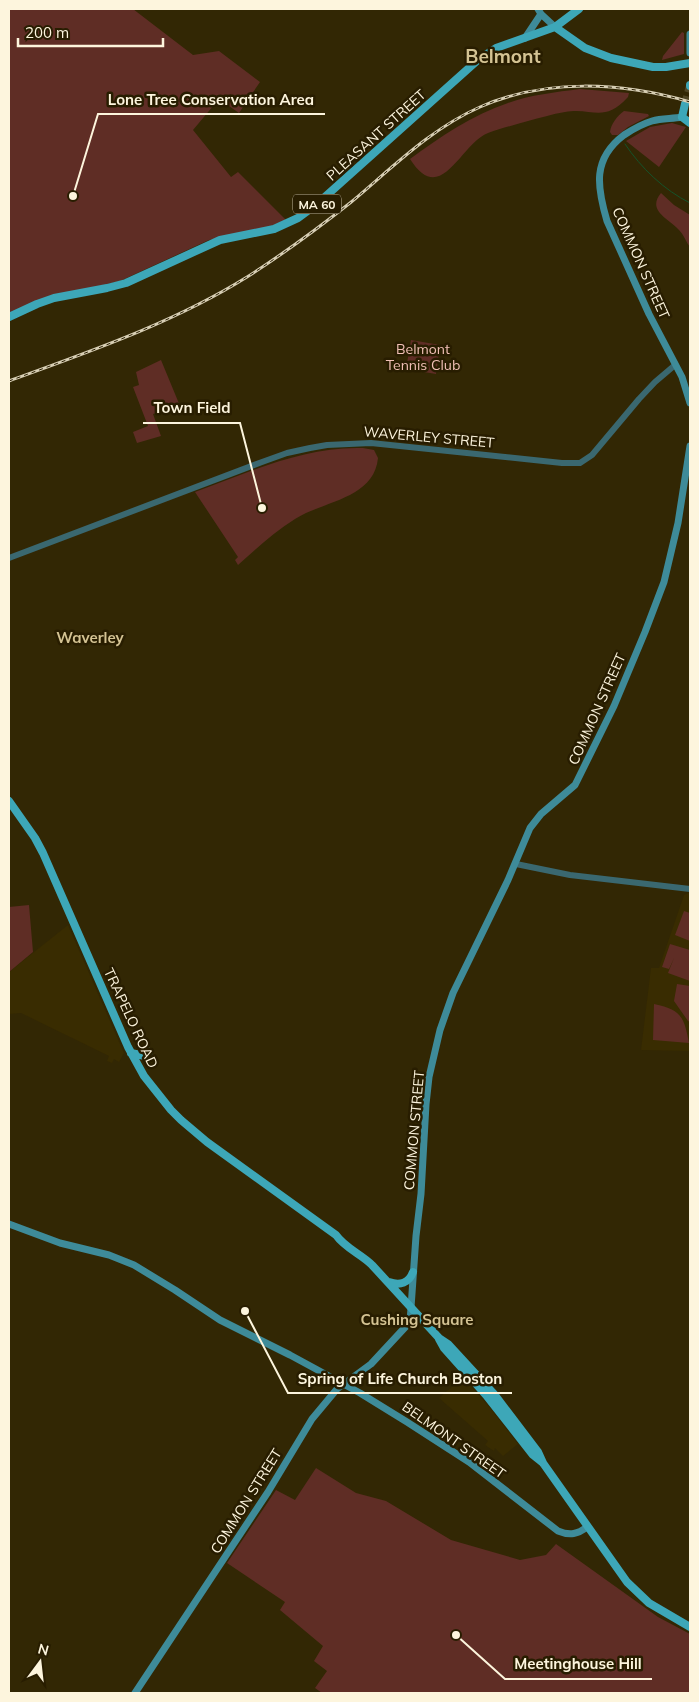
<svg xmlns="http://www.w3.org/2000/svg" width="699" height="1702" viewBox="0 0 699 1702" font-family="Mulish,sans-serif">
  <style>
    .built { fill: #392c01 }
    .green { fill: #5f2d25 }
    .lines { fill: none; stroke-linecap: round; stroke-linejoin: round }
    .stream { stroke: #15532a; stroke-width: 1 }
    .primary-tunnel { stroke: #504625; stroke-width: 8; stroke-dasharray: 8 4; stroke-linecap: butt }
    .tertiary { stroke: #3a6870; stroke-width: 6 }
    .secondary { stroke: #3e8b99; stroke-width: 7 }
    .primary { stroke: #3da7b8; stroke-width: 8 }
    .rail-casing { stroke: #d7ceb4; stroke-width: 3 }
    .rail { stroke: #281d00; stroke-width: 1; stroke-dasharray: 4; stroke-linecap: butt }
    .labels { text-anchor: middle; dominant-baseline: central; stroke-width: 5; stroke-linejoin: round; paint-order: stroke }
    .shield { fill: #281d00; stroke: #bdb49b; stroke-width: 1 }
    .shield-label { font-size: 12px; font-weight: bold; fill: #fdf5dd }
    .street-label { font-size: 14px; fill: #fdf5dd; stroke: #281d00 }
    .park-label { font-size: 14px; fill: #f1c0b6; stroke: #281d00 }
    .neighbourhood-label { font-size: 15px; font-weight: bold; fill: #d4c393; stroke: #281d00 }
    .district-label { font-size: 19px; font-weight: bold; fill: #d4c393; stroke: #281d00 }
    .leader { fill: none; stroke: #fdf5dd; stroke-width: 2 }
    .callout-dot { fill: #fdf5dd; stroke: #281d00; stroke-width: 2 }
    .callout-label { font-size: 15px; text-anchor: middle; font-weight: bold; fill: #fdf5dd; stroke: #281d00; stroke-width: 5; stroke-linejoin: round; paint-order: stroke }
  </style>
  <rect width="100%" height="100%" fill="#322704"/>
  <!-- built -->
  <path class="built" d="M690,892V1051L641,1050L651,968H659L684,895Z
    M68,925L124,1053L119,1062L114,1059L112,1063L107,1061L109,1056L21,1013L9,1014V972Z
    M463,1377L491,1409L518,1444L503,1456L495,1448L494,1451L485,1445L488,1441L439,1398Z"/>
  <!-- green -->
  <path class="green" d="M9,9H133L193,55L219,51L260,82L239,113L219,99L193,130L231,177L238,172L286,220L269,227L209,240L120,281L31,303L9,314Z
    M682,32L684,33V54L662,60L663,56Z
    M580,89L629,93L628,97C603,124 593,107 565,112C552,114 540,118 528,121C515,125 501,128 488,133C460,144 441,208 410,159C440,137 472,115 508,103C530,95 556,92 580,89Z
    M624,111L648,114L649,116L628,127L618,135H612L610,132C611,124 617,116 624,111Z
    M672,123L686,127L659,167L626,141L650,127Z
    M661,193L674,205L690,215V247C686,242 684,235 679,230C670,219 646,211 661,193Z
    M411,340L440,345L436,374L406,369Z
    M161,360L180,406L153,414L161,436L137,443L133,432L148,426L133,387L139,385L136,372Z
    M363,448L374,450L378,458C374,499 323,501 295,519C274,532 256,549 238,565L235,560L238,557L195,492C250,472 304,446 363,448Z
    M29,905L33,952L9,972V907Z
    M684,911L690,913V941L675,935Z
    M670,944L690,950V981L668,973L674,958L669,969L662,967Z
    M677,984L690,986V1022L688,1021L674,1001Z
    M654,1004C681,1010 684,1016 689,1043L653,1040Z
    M316,1468L356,1493L386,1501L451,1540L520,1560L546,1555L556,1544L658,1617L690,1634V1693H322L315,1688L327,1671L314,1661L323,1646L280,1610L285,1602L227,1563L276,1490L295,1500Z"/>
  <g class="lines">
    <!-- stream -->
    <path class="stream" d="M625,144C641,168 664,190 690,203"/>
    <!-- primary-tunnel -->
    <path class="primary-tunnel" d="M685,104L690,86"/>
    <!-- tertiary -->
    <path class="tertiary" d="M9,558L262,462L287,453L310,448L327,445L371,443L562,463H580L592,455L639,399L655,382L675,365
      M516,864L570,875L690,889"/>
    <!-- secondary -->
    <path class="secondary" d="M538,9L541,14L555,27
      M690,34V53
      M525,38L541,14
      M682,117C672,119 662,118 652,121C642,124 633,129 624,135C592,159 597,187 607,221L649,314L682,377L690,403
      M9,1224L60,1243L109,1255L134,1265L175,1290L220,1320L290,1355L360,1393L407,1422L469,1462L558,1531C570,1536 578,1534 587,1527
      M135,1693L268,1492L312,1419L337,1389L371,1364L410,1322L416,1236L421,1194L426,1104L429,1077L440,1030L453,993L508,880L530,828L541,814L575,785L578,779L614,706L645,632L664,582L678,523L690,446"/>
    <!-- primary -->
    <path class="primary" d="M555,27L585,48L611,58L653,67H666L690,63
      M690,86V85
      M682,117L685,104
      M682,117L690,123
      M9,317L37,304L54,298L107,288L126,283L220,240L274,229L298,218L317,204L479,59L496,48L555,27L579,9
      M9,801L35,838L43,853L128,1047L144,1076L171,1110L181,1120L207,1142L336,1235C345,1248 361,1254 372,1265L439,1338L448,1344L494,1394L538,1452L543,1463
      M131,1053L145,1056L149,1052
      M389,1282C400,1286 409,1283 413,1272
      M439,1339L444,1348L486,1395L533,1455L543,1463L627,1582L649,1603L690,1627"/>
    <defs>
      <path id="rail" d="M9,381C91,351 173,323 247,277C283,254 317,229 350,203C391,169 430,129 480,107C546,78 621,82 690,102"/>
    </defs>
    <!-- rail casing -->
    <use href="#rail" class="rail-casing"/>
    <!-- rail -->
    <use href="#rail" class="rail"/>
  </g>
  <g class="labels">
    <!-- shield labels -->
    <rect class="shield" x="293" y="194.5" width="48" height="19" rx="4"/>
    <g class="shield-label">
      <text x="317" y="204">MA 60</text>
    </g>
    <!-- street labels -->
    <g class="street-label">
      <text transform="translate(376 135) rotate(-42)">PLEASANT STREET</text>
      <text transform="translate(641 263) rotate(66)">COMMON STREET</text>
      <text transform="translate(429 437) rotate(5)">WAVERLEY STREET</text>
      <text transform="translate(597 709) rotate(-66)">COMMON STREET</text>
      <text transform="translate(131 1018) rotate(65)">TRAPELO ROAD</text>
      <text transform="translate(414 1130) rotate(-85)">COMMON STREET</text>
      <text transform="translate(454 1440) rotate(35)">BELMONT STREET</text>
      <text transform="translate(246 1501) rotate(-58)">COMMON STREET</text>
    </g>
    <!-- park labels -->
    <g class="park-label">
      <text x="423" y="349">Belmont<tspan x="423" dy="16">Tennis Club</tspan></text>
    </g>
    <!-- neighbourhood labels -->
    <g class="neighbourhood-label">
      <text x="90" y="637">Waverley</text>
      <text x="417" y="1319">Cushing Square</text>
    </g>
    <!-- district labels -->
    <g class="district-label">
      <text x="503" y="56">Belmont</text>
    </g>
  </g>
  <!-- callouts -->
  <path class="leader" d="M73 196L98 114H325M262 508L240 423H143M245 1311L288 1393H512M456 1635L505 1679H652"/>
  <g class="callout-dot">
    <circle cx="73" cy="196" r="5"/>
    <circle cx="262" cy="508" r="5"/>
    <circle cx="245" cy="1311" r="5"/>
    <circle cx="456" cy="1635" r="5"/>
  </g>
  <g class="callout-label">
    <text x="211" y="105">Lone Tree Conservation Area</text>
    <text x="192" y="413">Town Field</text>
    <text x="400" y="1384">Spring of Life Church Boston</text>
    <text x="578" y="1669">Meetinghouse Hill</text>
  </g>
  <!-- border -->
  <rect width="699" height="1702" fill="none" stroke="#fdf5dd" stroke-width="20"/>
  <!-- north arrow -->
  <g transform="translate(40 1662) rotate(15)" stroke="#281d00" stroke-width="4" paint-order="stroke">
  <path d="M0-4L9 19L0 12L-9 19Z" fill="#fdf5dd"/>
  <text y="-8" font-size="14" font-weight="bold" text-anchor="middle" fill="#fdf5dd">N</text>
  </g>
  <!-- scale -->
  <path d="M18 38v8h145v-8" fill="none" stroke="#fdf5dd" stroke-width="2.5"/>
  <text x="25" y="38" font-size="15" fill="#fdf5dd" stroke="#281d00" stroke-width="4" paint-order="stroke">200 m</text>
</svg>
